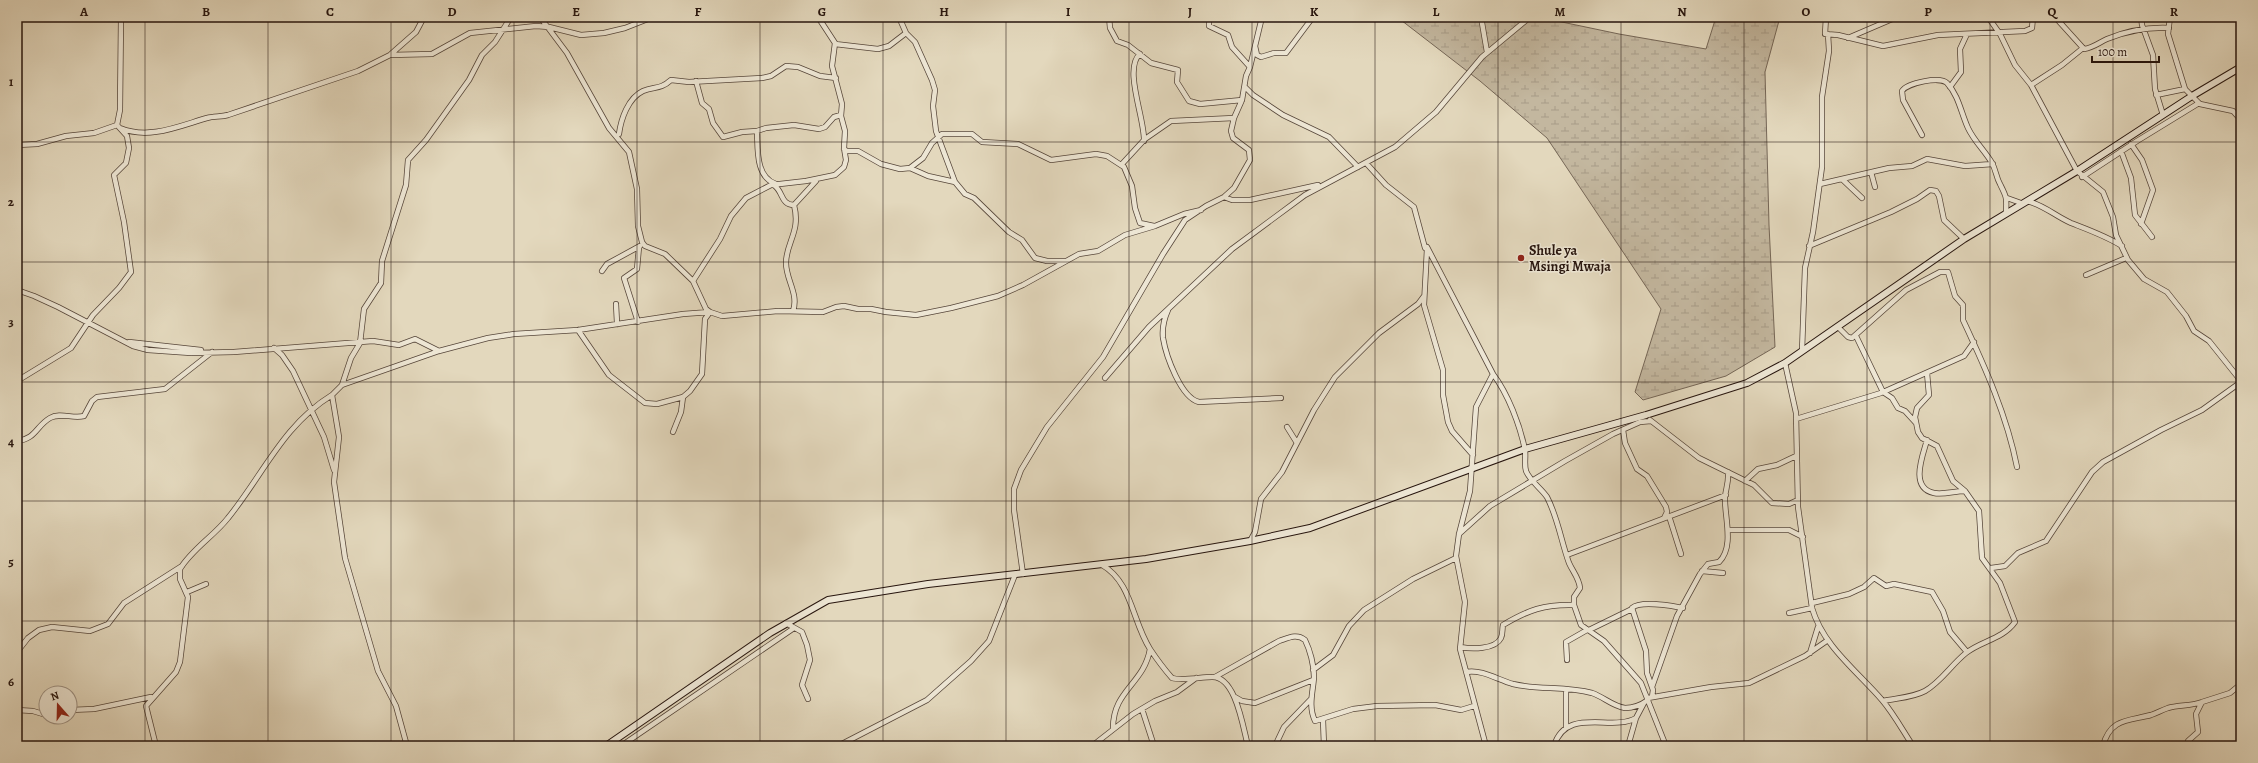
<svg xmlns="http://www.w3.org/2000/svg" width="2258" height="763" viewBox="0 0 2258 763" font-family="Alegreya,serif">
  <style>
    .wetland { fill: url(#wetland-marsh); stroke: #756656 }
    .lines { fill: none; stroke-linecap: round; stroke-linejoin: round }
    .minor-casing { stroke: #56463a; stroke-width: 6 }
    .secondary-casing { stroke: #27150e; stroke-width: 8 }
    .minor { stroke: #ede6d4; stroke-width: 4.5 }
    .secondary { stroke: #ede6d4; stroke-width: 6 }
    .grid { fill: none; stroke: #27150e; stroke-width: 1; stroke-opacity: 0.55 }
    .poi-dot { fill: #8f2418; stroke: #ede6d4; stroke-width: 1.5 }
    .labels { text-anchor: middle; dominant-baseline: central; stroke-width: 3; stroke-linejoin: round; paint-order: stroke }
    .poi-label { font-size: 14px; font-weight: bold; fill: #27150e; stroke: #ede6d4; text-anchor: start }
    .neatline { fill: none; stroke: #27150e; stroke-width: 1.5 }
    .grid-label { font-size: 13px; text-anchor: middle; font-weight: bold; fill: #27150e }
  </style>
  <defs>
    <pattern id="wetland-marsh" width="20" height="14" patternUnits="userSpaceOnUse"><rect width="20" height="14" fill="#c3b79f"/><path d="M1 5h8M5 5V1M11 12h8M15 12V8" fill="none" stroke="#a89c88"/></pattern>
  </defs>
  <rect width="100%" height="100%" fill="#e3d8bd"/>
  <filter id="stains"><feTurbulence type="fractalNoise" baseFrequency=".005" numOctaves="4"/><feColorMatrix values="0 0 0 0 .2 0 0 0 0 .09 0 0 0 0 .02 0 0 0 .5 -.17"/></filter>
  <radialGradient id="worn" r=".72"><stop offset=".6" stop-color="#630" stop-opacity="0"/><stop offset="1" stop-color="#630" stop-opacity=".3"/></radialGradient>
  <!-- wetland -->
  <path class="wetland" d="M1397,17H1538L1619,34L1706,49L1716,17H1780L1765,72L1769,225L1775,347L1726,376L1643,400L1635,392L1661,309L1547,138L1480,81Z"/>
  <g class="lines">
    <defs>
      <path id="minor" d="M540,17L567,53L609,128L629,152L637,189L638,226L642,242L645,246L665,254L693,281L706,309L710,312L705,319L702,374L690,391L683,397L681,412L673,432
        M899,17L906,33L915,42L932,80L935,90L933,106L936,131L955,182L965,194L974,198L1009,232L1022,240L1035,258L1047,261H1065
        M1109,17L1110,28L1117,41L1128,45L1151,63L1178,70L1177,82L1189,101L1200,104L1242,100
        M1209,17V26L1228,35L1232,47L1250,67
        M1481,17L1487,52
        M1826,17L1825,34L1838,35L1883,46L1938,35L2025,31L2032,28L2033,17
        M1988,17L2000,34L2015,65L2031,85L2077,171L2103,192L2113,217L2116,235L2128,260L2144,279L2167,292L2186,316L2194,331L2209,341L2241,381
        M2055,17L2084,49C2093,48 2100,42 2107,39C2127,31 2147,27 2169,28
        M2141,17L2142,25L2153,55L2155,89L2163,115
        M2170,17L2168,34L2185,89L2200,104L2233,111L2241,120
        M1848,38L1897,17
        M835,44L878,49L889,46L906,33
        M1255,46L1257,55L1261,57L1274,53H1286L1313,17
        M391,54L416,32L424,17
        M1140,54C1123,68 1145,119 1144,141
        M696,81L702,103L709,109L713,123L723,137L742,132L757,131L766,128L794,125L819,129L825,127L834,117L841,115
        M2031,85L2062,65L2083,48
        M1245,87L1253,95L1283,115L1329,137L1358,167
        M1950,87L1961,72L1960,49L1967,34
        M2156,95L2185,89
        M120,128C149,140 179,126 207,118C214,116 221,117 228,115L358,71L390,55L432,54L470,33L536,26L549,27L581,35L604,33L625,28L653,17
        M757,131C758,148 755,177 776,184L775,186C783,192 781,205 794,205
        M619,134C621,119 628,98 643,91C654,86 660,90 671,80L689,82L762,78L771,76L786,66L798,67L820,76L836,78
        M1922,135L1903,100L1902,91C1907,83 1940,76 1947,83C1959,96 1961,113 1968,128C1974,141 1985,151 1992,163C1996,170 1996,177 2000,184C2006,196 2007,197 2006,212
        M2131,144L2142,160L2153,190L2141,224
        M17,145L37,144L66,136L94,133L117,125L120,110L121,17
        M844,149L847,151H858L881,164L900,169L910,168L928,176L955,182
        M2121,151L2131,178L2135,215L2152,237
        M1366,163L1386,185L1414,207L1425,248L1427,247L1493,374L1476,407L1470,491L1459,534L1456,556L1465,602L1460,649L1486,746
        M1122,164L1145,139L1171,121L1234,118
        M910,168L923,158L932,143L942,134H972L982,142L1018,144L1051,160L1096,154L1107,156L1124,167L1132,186L1135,208L1140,223L1154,226
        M1871,172L1875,187
        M2082,177L2137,141L2199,103
        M1843,180L1862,198
        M1820,184L1889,168L1912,166L1927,159L1965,166L1993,164
        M1224,197L1232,200H1250L1318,185
        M2007,198L2021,203
        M2027,201C2044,205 2055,216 2071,223C2089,230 2106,236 2122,246
        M1809,246L1891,212L1917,199L1930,190L1936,191L1939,196L1944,220L1964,239
        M1427,249L1424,305L1443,370V395L1448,422L1452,431L1473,455
        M602,271L607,264L640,246
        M2086,275L2126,258
        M693,281L720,239L731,216L746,198L771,185L806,181L835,175L844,167L846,160L844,148L845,131L841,116L842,104L832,66L835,43L818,17
        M17,290L34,296L58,307L133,346L148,350L191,353L234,352L373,341L399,345L415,339L439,351
        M616,304L617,323L618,324
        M1168,310C1164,319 1162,329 1163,338C1166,356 1181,398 1199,402L1281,398
        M793,311C799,294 786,280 786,263C786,242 801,232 794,205L816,181
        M638,322L624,278L637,269L639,247
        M1838,327L1848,337L1852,338L1906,290L1940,272H1948L1955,296L1963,305V320C1985,367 2007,416 2017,467
        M578,330L609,375L645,403L657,404L683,397
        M1856,336L1883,392L1892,398L1898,408L1905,411L1916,423
        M129,342L201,350
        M274,348L282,355L293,371L324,437L334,470
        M1802,351L1805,268L1813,232L1822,167V97L1829,51L1828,34
        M1785,363L1796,413L1798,507L1812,608C1823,646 1857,671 1882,700C1894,714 1903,731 1913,746
        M1927,373L1929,395L1917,408L1915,417L1918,432L1922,438L1937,446L1953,481L1965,491
        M1493,374C1508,394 1520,425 1525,450C1526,457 1524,464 1526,471C1530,481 1541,488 1547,497C1558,518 1561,541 1569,563C1573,572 1579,578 1580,588L1574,597V605L1581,625L1604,641L1641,683L1666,746
        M1105,378L1149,327L1232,249L1305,195L1395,147L1436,112L1482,57L1530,17
        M17,381L71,348L93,315L119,288L131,272L124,222L114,175L126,163L129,148L127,136L117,125
        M342,385L351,358L360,343L364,309L381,283L382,261L406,185L408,160L426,140L469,80L482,55L495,42L511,17
        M1796,419L1881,393L1964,356L1974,342
        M1650,420L1699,458L1754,485L1772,503L1789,504L1798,500
        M1287,427L1297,443
        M1623,430L1625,443L1637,469L1647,476L1666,507L1667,512L1664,518
        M17,441C36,439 36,426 50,418C60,412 73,419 84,416L92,401L97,397L165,389L212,352
        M1745,481L1758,469L1777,465L1796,456
        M1669,516L1681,554
        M1729,530H1789L1803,537
        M1459,534L1490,506L1565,461L1613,434L1640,422L1651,421
        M1250,541L1255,532L1261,499L1282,472L1314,410L1335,377L1379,333L1418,304L1424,296
        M1567,555L1726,495
        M1102,565C1132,582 1132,621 1150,649C1156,658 1164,669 1172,678C1182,681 1201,677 1212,677C1236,676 1243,728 1248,746
        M1991,568L2005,566L2018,553L2046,541L2092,472L2103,462L2161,430L2202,410L2241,382
        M1702,571L1723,573
        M1023,574L1014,510V489L1021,470L1047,427L1103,357L1163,254L1185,220L1206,206L1224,197L1234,188L1250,160L1249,150L1233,138L1231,131L1234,118L1242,100L1246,76L1250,67L1262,17
        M187,592L206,584
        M1812,603L1849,594L1864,587L1874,578L1886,586L1894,584L1932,592L1943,611L1950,632L1967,652
        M1789,613L1812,608
        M786,623L802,632L807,645L810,660L802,685L808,699
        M1589,630L1632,609
        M1460,647C1471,649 1495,650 1501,638C1503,634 1502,629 1503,625C1528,610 1545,604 1574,605
        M17,652L28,638L39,630L52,627L90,631L108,624L124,603L182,566
        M1810,653L1818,627
        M1567,660L1566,642L1587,630
        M1313,670L1333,655L1349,626L1364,610L1413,579L1456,558
        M1466,672C1482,669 1498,680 1513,684C1538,690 1566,686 1592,693C1604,697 1612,706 1625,708C1634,708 1641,705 1648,700
        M1215,677L1279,641C1288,638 1297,633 1305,640C1310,650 1314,665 1314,677C1313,692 1308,706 1315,721L1353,709L1377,706L1435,705L1461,710L1474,706
        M1652,687L1677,616L1700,574L1708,564L1719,562C1735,547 1724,515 1725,497C1726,488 1729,481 1728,472
        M1235,697L1242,701L1255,703L1313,680
        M1652,697L1653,690L1647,673L1646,651L1632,608C1641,600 1671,606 1683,608
        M1648,698L1711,687L1749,683L1805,656L1828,640
        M1883,701C1896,698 1912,698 1925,691C1941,682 1951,665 1966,653C1981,641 2003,639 2015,622L2000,583L1982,558L1979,511L1965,491C1955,491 1943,495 1934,493C1909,488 1923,455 1927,440
        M1142,709L1154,746
        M17,710L33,711L46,715
        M70,710L94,709L151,697
        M1323,720L1324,746
        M1113,728C1113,690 1144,684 1150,649
        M1566,728V690
        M156,746L146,706L176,672L180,662L188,597L180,579V569C192,549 214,536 228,518C263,475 283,425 332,395
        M407,746L396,706L378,671L345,558L334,482L339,437L332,395L342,385L439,351L488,338L514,334L578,330L683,314L710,312L722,316L778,311L823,312L836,307L844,306L858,309H871L886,312L916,315L951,308L998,296L1023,285L1079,254L1098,251L1125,235L1155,226L1184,214L1201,210
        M621,746L794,628
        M838,746L927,700L971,661L989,641L1015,575
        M1092,746L1133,714L1155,701L1177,692L1196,678
        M1275,746L1284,727L1311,699
        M1554,746C1566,706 1612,732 1636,718
        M1628,746L1636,718L1644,703
        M2103,746C2110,718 2129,721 2151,715C2157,713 2162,710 2168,708C2179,705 2191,706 2202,702
        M2186,746L2188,741L2198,732L2196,714L2202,702L2230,693L2241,684"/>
      <path id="secondary" d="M606,746L770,633L828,600L928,584L1146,559L1250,541L1310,528L1525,449L1646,415L1747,383L1785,363L1964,239L2077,171L2192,96L2241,67"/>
    </defs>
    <!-- minor casing -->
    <use href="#minor" class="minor-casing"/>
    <!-- secondary casing -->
    <use href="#secondary" class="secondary-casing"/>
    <!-- minor -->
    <use href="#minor" class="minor"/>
    <!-- secondary -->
    <use href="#secondary" class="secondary"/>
  </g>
  <!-- grid -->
  <path class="grid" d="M145,17V746M268,17V746M391,17V746M514,17V746M637,17V746M760,17V746M883,17V746M1006,17V746M1129,17V746M1252,17V746M1375,17V746M1498,17V746M1621,17V746M1744,17V746M1867,17V746M1990,17V746M2113,17V746M17,142H2241M17,262H2241M17,382H2241M17,501H2241M17,621H2241"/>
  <!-- markers -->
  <circle class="poi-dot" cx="1521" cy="258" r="4"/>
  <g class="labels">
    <!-- poi labels -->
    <g class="poi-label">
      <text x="1529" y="250">Shule ya<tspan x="1529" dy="16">Msingi Mwaja</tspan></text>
    </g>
  </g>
  <!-- margin -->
  <rect width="2258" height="763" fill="none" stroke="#e3d8bd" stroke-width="44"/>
  <!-- north arrow -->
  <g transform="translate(58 705) rotate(340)"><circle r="19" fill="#ede6d4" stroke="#9e9285"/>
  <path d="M0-3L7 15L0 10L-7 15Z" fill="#8f2418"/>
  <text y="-6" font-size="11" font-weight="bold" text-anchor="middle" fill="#27150e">N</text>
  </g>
  <!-- scale -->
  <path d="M2092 56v6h67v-6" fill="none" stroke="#27150e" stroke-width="2"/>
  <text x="2098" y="56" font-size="12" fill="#27150e" stroke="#ede6d4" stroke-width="3" paint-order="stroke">100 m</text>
  <rect x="22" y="22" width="2214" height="719" class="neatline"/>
  <g class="grid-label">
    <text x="84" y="16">A</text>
    <text x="206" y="16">B</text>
    <text x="330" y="16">C</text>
    <text x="452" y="16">D</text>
    <text x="576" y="16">E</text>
    <text x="698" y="16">F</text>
    <text x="822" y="16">G</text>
    <text x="944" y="16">H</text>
    <text x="1068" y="16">I</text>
    <text x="1190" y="16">J</text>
    <text x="1314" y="16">K</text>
    <text x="1436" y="16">L</text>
    <text x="1560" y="16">M</text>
    <text x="1682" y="16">N</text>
    <text x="1806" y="16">O</text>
    <text x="1928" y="16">P</text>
    <text x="2052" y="16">Q</text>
    <text x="2174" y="16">R</text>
    <text x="11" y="86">1</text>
    <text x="11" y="206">2</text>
    <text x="11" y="326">3</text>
    <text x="11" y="446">4</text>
    <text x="11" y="566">5</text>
    <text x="11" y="686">6</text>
  </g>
  <rect width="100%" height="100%" filter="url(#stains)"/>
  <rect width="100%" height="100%" fill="url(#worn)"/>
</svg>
